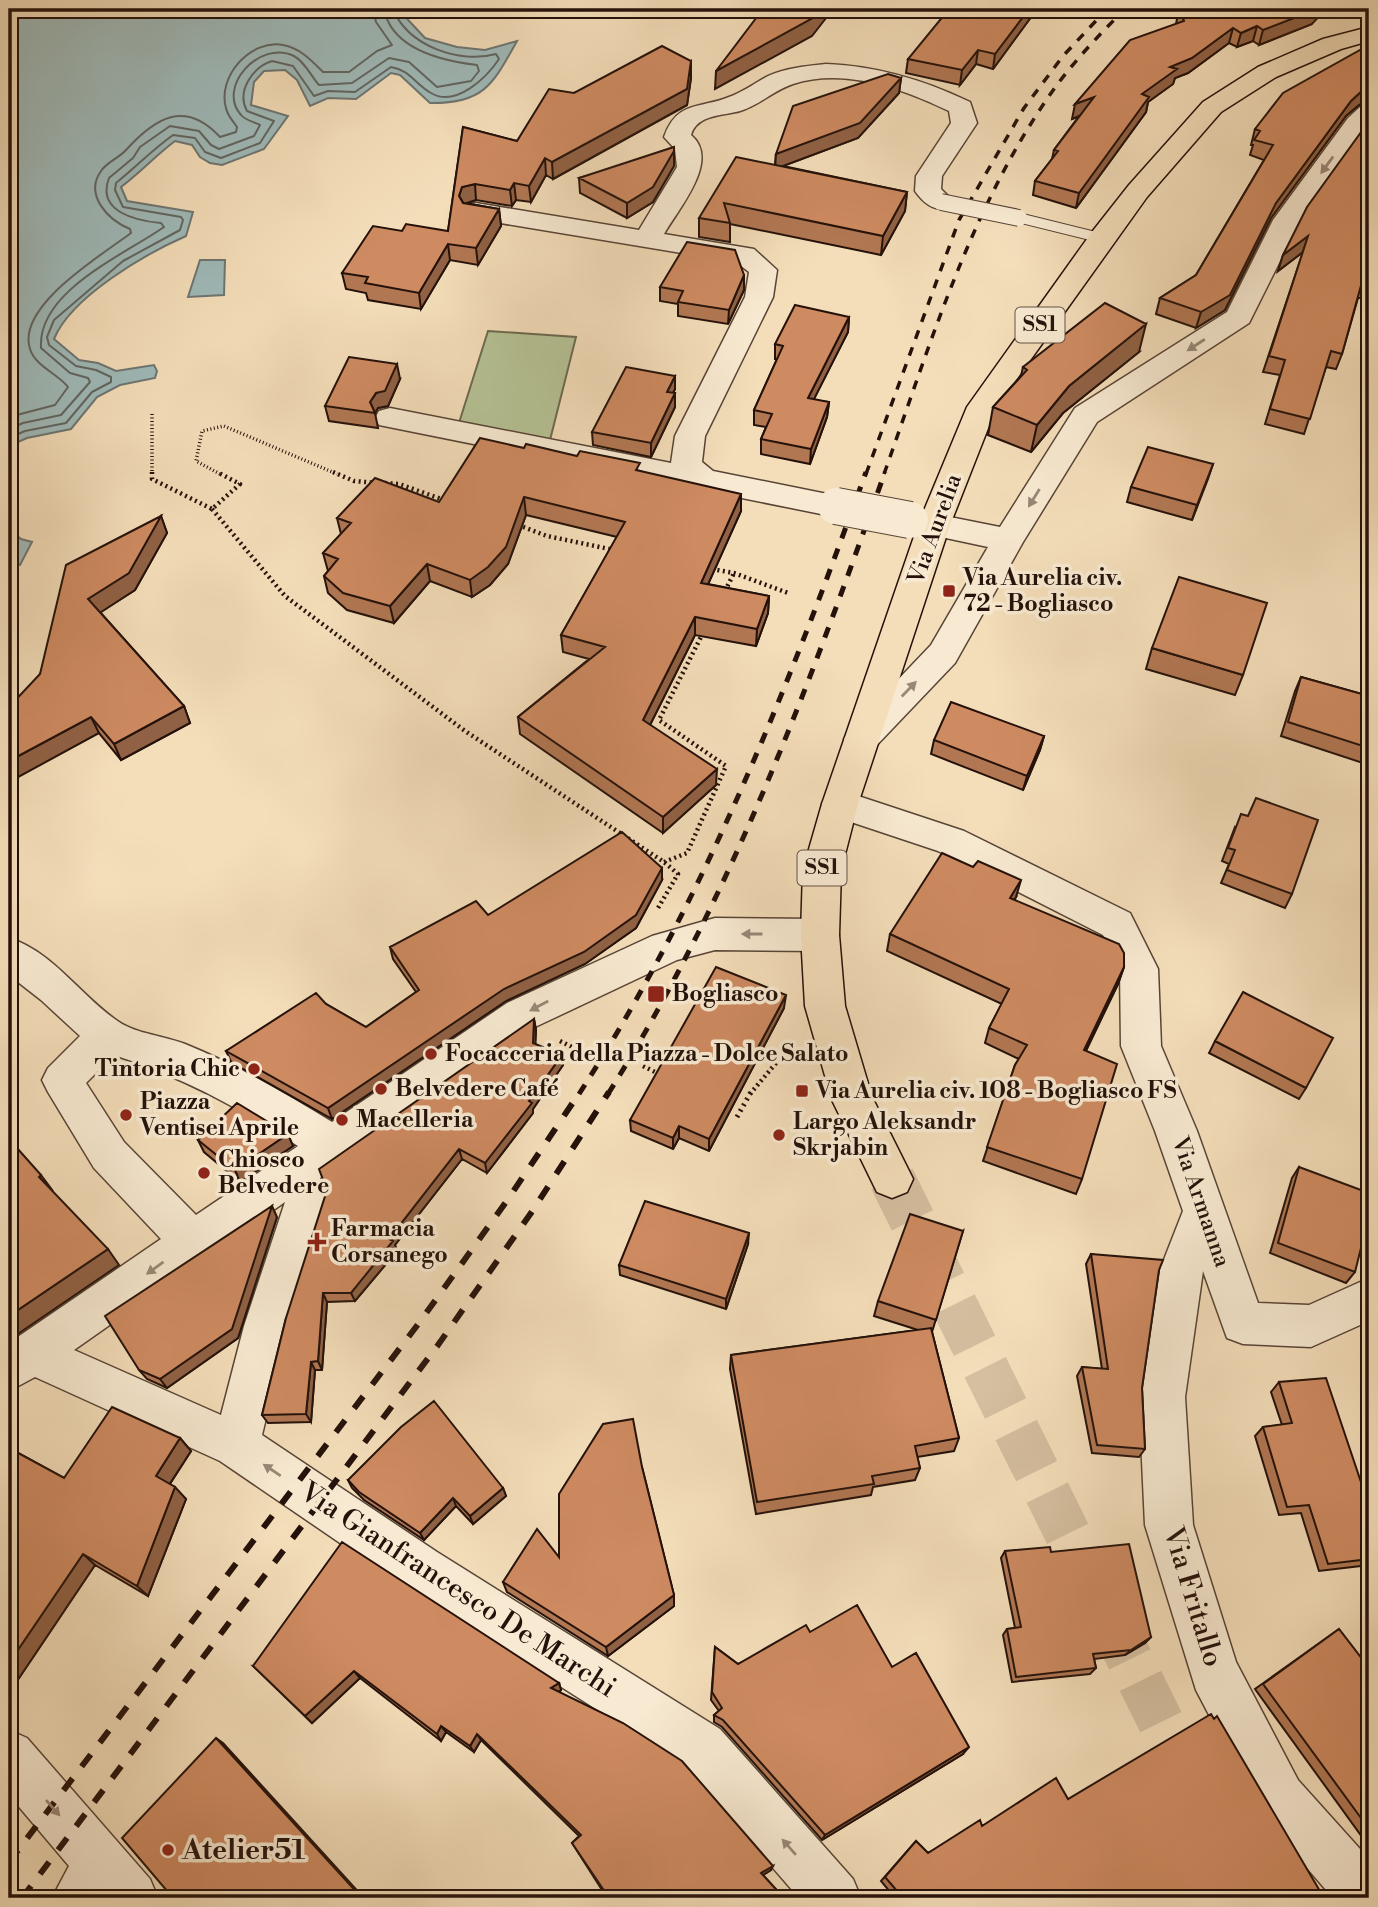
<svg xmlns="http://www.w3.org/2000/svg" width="1378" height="1907" viewBox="0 0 1378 1907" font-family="'Libre Bodoni',serif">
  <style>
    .green { fill: #b5c295; stroke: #6c6a50; stroke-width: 2 }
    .water { fill: #9fbab9; stroke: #6e7673; stroke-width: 2 }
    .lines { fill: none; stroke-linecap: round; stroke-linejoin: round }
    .shore { stroke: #626662; stroke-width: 2 }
    .primary-tunnel { stroke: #d5bfa0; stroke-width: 46; stroke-dasharray: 46 24; stroke-linecap: butt }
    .lane-casing { stroke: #584436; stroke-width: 2 }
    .street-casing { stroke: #584436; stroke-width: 3 }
    .primary-casing { stroke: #24110a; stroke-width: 3 }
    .path-far2 { stroke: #24110a; stroke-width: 3.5; stroke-dasharray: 1 2.5; stroke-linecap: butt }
    .path-far1 { stroke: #24110a; stroke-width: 4.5; stroke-dasharray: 2 3.5; stroke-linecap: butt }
    .path { stroke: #24110a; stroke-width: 5; stroke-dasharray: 2 4.5; stroke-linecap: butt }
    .lane { fill: #f8ead2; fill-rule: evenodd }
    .street { fill: #f8ead2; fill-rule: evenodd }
    .primary { fill: #f4deba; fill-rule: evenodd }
    .rail-far2 { stroke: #24110a; stroke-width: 3.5; stroke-dasharray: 9 9; stroke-linecap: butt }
    .rail-far1 { stroke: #24110a; stroke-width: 5; stroke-dasharray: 11 11; stroke-linecap: butt }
    .rail { stroke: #24110a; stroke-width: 6; stroke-dasharray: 15 15; stroke-linecap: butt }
    .lane-bridge-casing { stroke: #584436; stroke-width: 18; stroke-linecap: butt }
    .street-bridge-casing { stroke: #584436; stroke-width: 38; stroke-linecap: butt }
    .lane-bridge { stroke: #f8ead2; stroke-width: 16 }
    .street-bridge { stroke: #f8ead2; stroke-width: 36 }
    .wall { fill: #b17753; stroke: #24110a; stroke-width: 2 }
    .shaded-wall { fill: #906144; stroke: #24110a; stroke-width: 2 }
    .building { fill: #ce8a61; stroke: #24110a; stroke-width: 2 }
    .oneway { fill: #998878 }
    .poi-dot { fill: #8f2418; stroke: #f8ead2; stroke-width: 2.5 }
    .labels { text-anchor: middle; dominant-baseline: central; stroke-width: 7; stroke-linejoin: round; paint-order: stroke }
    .shield { fill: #f8ead2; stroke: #645246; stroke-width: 2 }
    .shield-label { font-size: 21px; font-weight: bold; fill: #24110a }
    .street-label { font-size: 23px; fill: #24110a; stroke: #f8ead2 }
    .poi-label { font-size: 23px; font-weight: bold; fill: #24110a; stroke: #f8ead2; text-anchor: start }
    .near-street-label { font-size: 28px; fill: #24110a; stroke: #f8ead2 }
    .near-poi-label { font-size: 28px; font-weight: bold; fill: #24110a; stroke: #f8ead2; text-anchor: start }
  </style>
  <rect width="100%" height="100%" fill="#f4deba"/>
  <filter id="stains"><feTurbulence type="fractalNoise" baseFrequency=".00286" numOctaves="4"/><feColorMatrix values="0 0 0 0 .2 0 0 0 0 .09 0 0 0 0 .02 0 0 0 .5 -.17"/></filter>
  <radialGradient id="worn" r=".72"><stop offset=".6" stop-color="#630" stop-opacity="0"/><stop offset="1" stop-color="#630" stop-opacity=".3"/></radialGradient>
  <!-- green -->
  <path class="green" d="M488,331L576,337L548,448L458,426Z"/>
  <!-- water -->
  <path class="water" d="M9,9H398L425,38L457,47L485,50L517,41C493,84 484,104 430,103L400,75L391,73L356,99L328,98L310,106L297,80L285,70L264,71L254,82L251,105L288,116L264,149L222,165L210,163L200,157L192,145L175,141C155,156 141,172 121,187L127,201L193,212L186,236C145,254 71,297 54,339L79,360L98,363L116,371L154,365L157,371L155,378L120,385L97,397L71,429L27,438L9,446Z
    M200,260H225L224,295L188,297Z
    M9,529L21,539L32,542L20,565L9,560Z"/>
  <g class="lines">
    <!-- shore -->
    <path class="shore" d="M9,417L55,405L68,387C58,374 35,366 30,349C16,306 102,255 131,233L130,229C108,220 84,195 101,171C107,162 119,158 126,150C155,118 185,99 220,137L236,132L237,127C233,121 227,115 226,108C217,77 250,39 283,45C300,48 311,60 323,72H349L377,51L392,45L376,22L373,9
      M9,429L23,423L61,415L90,382L88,378L70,373L41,348C37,291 126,254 164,227L161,223C137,221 96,212 109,178L133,158L140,147L170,126L199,131L211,145L219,149L254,136L260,125C254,122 245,120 241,115C216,87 260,39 294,56C305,62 311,76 319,85L352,83L389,58L409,62L437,87L471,81L479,71L477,65C443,61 392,50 384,9
      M9,438L25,431L66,423L92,392L111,382V377L96,370L76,366L49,345L47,337L54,320L123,261L180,230L183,220L181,217L123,207L115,190L116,183C136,167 152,150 173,135L195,138L205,152L221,158L260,143L274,121L247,111C236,91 253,67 272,61L293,66L314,96L328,91L355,92L391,67C410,70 415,84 431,93C456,108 487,77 499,59L496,54C459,64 408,46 393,9"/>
    <!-- primary-tunnel -->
    <path class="primary-tunnel" d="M892,1179L1193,1787"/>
    <defs>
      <path id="lane" d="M1019,213L1108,235L1110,238L1102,243L1013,221L1011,218Z"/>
      <path id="street" d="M826,64C877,66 924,80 970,102L977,123L942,176L941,189L954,202L950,208C935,212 924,204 915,191L916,176L951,123L949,111C903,89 844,67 793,84C774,90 760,105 740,111C723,116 697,114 691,135C721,160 679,208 664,234L754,249L777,270L773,297L705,436L702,462L713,471L847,498L852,506L847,514L836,517L379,425L375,418L379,411L390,408L671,463L675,436L745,297L749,272L736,262L476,219L466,217L463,211L466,205L476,203L639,230L677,167L675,149L664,137C677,100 700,109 729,97C743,92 755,83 768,76C786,68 807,66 826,64Z
        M1369,104V125L1300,221L1249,323L1097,422L1023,542L955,663L874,748L862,752L850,748L844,739L850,730L931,645L988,547L899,528L894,520L899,512L910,509L1000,527L1075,408L1227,312L1273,220L1348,118L1360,107Z
        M840,790L964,831L1130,913L1158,969L1161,1046L1197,1131L1258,1303L1309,1305L1369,1278V1321L1311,1347L1243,1344L1227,1338L1203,1271L1185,1397L1193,1525L1236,1662L1298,1780L1369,1859V1898H1333L1262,1816L1196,1690L1145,1525L1139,1397L1156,1280L1183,1211L1155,1131L1121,1046L1120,969L1103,935L938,851L827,814L822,804L827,794Z
        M715,918L820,919L834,924L839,935L834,946L820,951L715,950L677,960L535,1027L320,1178L328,1199L288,1326L262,1435L437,1552L720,1729L853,1879L861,1898H799L684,1765L403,1586L220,1461L35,1377L9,1391V1343L161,1239L94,1168L48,1092L42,1080L48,1068L80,1036L41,1000L9,975V938C54,952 81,997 119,1022C137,1034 165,1036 185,1044C237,1065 285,1093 332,1122L507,1003L652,936ZM114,1055C182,1077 238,1107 298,1146L196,1215L124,1142L86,1083ZM285,1202L244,1326L221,1415L74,1350Z
        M9,1730L27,1738L150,1879L158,1898H52L69,1866L9,1795Z"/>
      <path id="primary" d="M1369,27V41L1341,49L1276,77L1221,112L1147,197L996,408L950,525L858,804L841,870L839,935L845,1006L872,1097L913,1179L907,1192L892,1198L877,1192L832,1100L805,1006L801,935L803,870L822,804L918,525L967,407L1092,232L1129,185L1203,102L1258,67L1323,39Z"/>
    </defs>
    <!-- lane casing -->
    <use href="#lane" class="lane-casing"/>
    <!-- street casing -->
    <use href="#street" class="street-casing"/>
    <!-- primary casing -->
    <use href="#primary" class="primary-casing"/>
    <!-- path-far2 -->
    <path class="path-far2" d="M152,414V474
      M220,474L196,461L202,431L224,426L337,474"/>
    <!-- path-far1 -->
    <path class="path-far1" d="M152,472V479L212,509L240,484L217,472
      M333,472L354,481L376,483
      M385,483L399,484L447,501
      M212,509L285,596L465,731L664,862L678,874L658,908
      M518,525L547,536L614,550
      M712,569L734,573L788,593
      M725,591L734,573
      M664,862L687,853L726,766L659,720L703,633
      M560,1041L578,1050
      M643,1066L661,1075
      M750,1094L792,1044"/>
    <!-- path -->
    <path class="path" d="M737,1117L751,1092"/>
    <!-- lane -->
    <use href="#lane" class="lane"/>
    <!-- street -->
    <use href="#street" class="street"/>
    <!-- primary -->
    <use href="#primary" class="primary"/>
    <!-- rail-far2 -->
    <path class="rail-far2" d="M866,474L959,220L1024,108L1063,56L1107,9
      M884,474C931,342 972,204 1054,89C1075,60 1100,34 1125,9"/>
    <!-- rail-far1 -->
    <path class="rail-far1" d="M579,1094C704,901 788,688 866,472
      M608,1094C730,900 809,686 885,472"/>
    <!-- rail -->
    <path class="rail" d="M9,1862L419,1323L506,1202L580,1092
      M22,1898L438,1345L531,1213L609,1092"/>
    <defs>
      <path id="lane-bridge" d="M941,202L1019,218"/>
      <path id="street-bridge" d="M836,506L910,520"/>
    </defs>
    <!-- lane-bridge casing -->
    <use href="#lane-bridge" class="lane-bridge-casing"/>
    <!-- street-bridge casing -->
    <use href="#street-bridge" class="street-bridge-casing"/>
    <!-- lane-bridge -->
    <use href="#lane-bridge" class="lane-bridge"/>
    <!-- street-bridge -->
    <use href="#street-bridge" class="street-bridge"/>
  </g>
  <!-- wall -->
  <path class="wall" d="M1037,9L993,69L976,64L960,85L906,73L908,59Z
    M1179,9L1312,24L1259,45L1253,41L1237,47L1229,43L1188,73L1175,78L1173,84L1148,102L1146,112L1076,208L1033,195L1035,181L1052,159L1054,150L1079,116L1072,119L1176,24Z
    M1369,45V102H1368L1359,105L1346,116L1271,218L1225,310L1196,328L1156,314L1160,298L1196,275L1264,160L1250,155L1253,145H1251L1255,129Z
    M691,61V78L687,105L553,179L546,175L531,202L516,200L512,206L476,200L466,203L499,209L501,226L478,265L450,260L421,309L368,300L366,293L346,289L342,273L402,231H448L463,127L517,141L574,93Z
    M901,78L899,93L858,138L783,166L907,192L905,211L881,255L730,224V242L699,237V218L775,165L776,154Z
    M1369,121V290L1364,289L1361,298H1358L1342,354L1336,369L1326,367L1304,434L1265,424L1280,375L1263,372L1303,252L1278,271L1283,255Z
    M674,151V166L653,202L627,218L580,193L579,178Z
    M744,275V290L728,324L678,316V304L660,301V287Z
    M849,317L848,332L813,400L829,402L827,417L810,464L761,454V439L766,427L754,425V410L777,359H775V344Z
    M1139,352L1063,413L1031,452L988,435L993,407L1021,376L1023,367Z
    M675,376V389L673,393H675V407L651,457L593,445L592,432Z
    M400,379L388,406L378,408L375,413L378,428L329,421L325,406Z
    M524,448L640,471L741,511L708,584L769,596L768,613L756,646L695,635L650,725L716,785L663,833L520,734L518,717L589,659L563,652L561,635L617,537L526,515L508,564L490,585L472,597L430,581L394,623L347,610L328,593L324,576L328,571L323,553L341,534L337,518L439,502Z
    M1213,464L1192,520L1127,502L1131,487Z
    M161,516L167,533L135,590L100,612L184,706L190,723L121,760L99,733L40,674Z
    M1152,648L1243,675L1235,695L1146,669Z
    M1301,677L1369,696V765L1281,736L1295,691Z
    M1044,736L1040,750L1023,790L931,754L934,740Z
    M1235,827L1292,894L1285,908L1221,883L1229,864L1222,861Z
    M662,880L636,928L585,964L506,1001L332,1119L231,1062L226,1051L326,1004L366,1027L416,992L393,959L390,947L488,915Z
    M1016,897L1014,900L1124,967L1118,984L1086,1051L1082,1179L1076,1194L983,1161L1015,1065L1019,1059L985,1043L989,1028L1002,1004L887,951L890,934Z
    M784,1008L709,1151L679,1138L673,1149L631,1131L630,1120Z
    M534,1019L536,1030L535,1044L563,1065L533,1109V1113L487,1173L462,1159L395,1245L397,1251L355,1301L327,1302L322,1370H315L311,1422L268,1423L262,1415L286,1318Z
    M1215,1041L1306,1088L1299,1099L1209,1053Z
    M198,1140L293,1146L240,1182L204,1152Z
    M1299,1167L1355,1272L1346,1283L1270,1253L1292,1178Z
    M277,1217L238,1338L167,1388L147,1379L139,1370Z
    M963,1231L932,1332L959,1438L954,1451L917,1457L920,1468L915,1480L873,1487L871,1495L756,1514L730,1369L731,1355L918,1330L874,1316L878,1301Z
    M748,1244L726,1309L620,1275L619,1265Z
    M1091,1254L1159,1270L1142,1388L1145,1449L1139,1457L1092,1453L1077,1376L1082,1367L1102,1369L1086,1264Z
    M1279,1382L1363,1488H1369V1565L1319,1571L1301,1513L1279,1515L1255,1436L1263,1427L1282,1425L1271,1392Z
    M180,1438L191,1451L170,1484L186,1499L148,1596L95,1565L11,1690L9,1689V1448L64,1478Z
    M642,1467L674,1595V1606L608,1656L507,1592L503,1582L559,1557Z
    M348,1480L503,1488L506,1496L473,1524L456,1506L424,1540L364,1500L352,1488Z
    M1005,1551L1051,1552L1151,1637L1145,1643L1125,1655L1094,1659L1096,1668L1090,1674L1012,1682L1003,1635L1007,1629L1015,1628L1001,1558Z
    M1339,1629L1369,1668V1840L1365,1841L1255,1689Z
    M810,1632L892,1667L963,1754L822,1840L722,1727L714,1722V1715L719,1711L711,1700L715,1647L738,1664Z
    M253,1666L559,1683L561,1690L559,1692L771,1870L763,1875L784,1898H609L604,1893L572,1843L579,1836L481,1740L474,1752L446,1732L441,1741L360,1678L312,1723Z
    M1068,1799L1324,1898H895L881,1881L916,1841L928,1853L982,1826Z"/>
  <!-- shaded-wall -->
  <path class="shaded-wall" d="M820,9H833L812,36L715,89L716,71Z
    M1029,9H1037L993,69L995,54Z
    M1317,9H1326L1312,24L1259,45L1263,30Z
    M1257,26L1253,41L1237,47L1241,33Z
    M1233,28L1229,43L1188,73L1175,78L1173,84L1148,102L1146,112L1076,208L1079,193L1142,94L1170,67Z
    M978,50L976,64L960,85L962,70Z
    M691,61V78L687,105L553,179L552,162Z
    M901,78L899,93L858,138L775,169L776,154Z
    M1369,88L1368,102L1359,105L1346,116L1271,218L1225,310L1196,328L1201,312L1276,203L1351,101L1364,89Z
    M1094,97L1091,111L1072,119L1075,104Z
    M674,151V166L653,202L627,218V203Z
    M545,158L546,175L531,202L529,186Z
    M514,183L516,200L512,206L510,190Z
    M475,184L476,200L464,204L459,196L462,187Z
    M907,192L905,211L881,255L883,236Z
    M499,209L501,226L478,265L476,248Z
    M1308,236L1303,252L1278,271L1283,255Z
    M448,244L450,260L421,309L419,293Z
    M744,275V290L728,324L729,310Z
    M849,317L848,332L807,413L808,398Z
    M1146,324L1139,352L1063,413L1031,452L1037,425L1069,386Z
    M397,364L400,379L388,406L378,408L375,413L370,402Z
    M675,376V389L667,405V392Z
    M675,393V407L651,457V443Z
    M829,402L827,417L810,464L811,449Z
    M1213,464L1208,479L1192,520L1197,505Z
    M741,494V511L701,600V583Z
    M524,497L526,515L508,564L490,585L472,597L470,580Z
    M161,516L167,533L135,590L95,616L88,599Z
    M427,564L430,581L394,623L390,606Z
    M769,596L768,613L756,646L757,629Z
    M695,617V635L644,737L643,720Z
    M184,706L190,723L121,760L114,744Z
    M91,717L99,733L9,782V761Z
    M1044,736L1040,750L1023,790L1027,776Z
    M717,769L716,785L663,833V817Z
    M662,868V880L636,928L585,964L506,1001L332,1119L328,1108Z
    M1021,880L1016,897L1005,915L1010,898Z
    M14,898L18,905L9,911V902Z
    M1124,967L1118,984L1078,1066L1084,1050Z
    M786,995L784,1008L709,1151V1139Z
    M534,1019L536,1030L535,1054L533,1043Z
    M562,1055L563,1065L533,1109V1113L487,1173L485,1163Z
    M679,1126V1138L673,1149V1138Z
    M288,1134L293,1146L240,1182L235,1170Z
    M459,1149L462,1159L395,1245L397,1251L355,1301L351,1293L389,1239Z
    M41,1175L53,1191L39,1177Z
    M272,1206L277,1217L238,1338L167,1388L160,1379Z
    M749,1233L748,1244L726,1309V1299Z
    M108,1249L119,1265L9,1340V1316Z
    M323,1293L327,1302L322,1370L318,1361Z
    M311,1362L315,1370L311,1422L306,1414Z
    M180,1438L191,1451L167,1488L156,1476Z
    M175,1487L186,1499L148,1596L137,1586Z
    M503,1488L506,1496L473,1524L470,1516Z
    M453,1498L456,1506L424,1540L420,1533Z
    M83,1554L95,1565L11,1690L9,1689V1663Z
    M674,1595V1606L608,1656L606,1647Z
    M1151,1637L1145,1643L1125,1655L1131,1650Z
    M354,1671L360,1678L312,1723L305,1716Z
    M559,1683L561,1690L554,1695L551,1688Z
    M441,1726L446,1732L441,1741L437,1734Z
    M477,1734L481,1740L474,1752L470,1746Z
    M216,1738L223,1743L364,1898H362Z
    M969,1747L963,1754L822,1840L825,1835Z
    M773,1866L771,1870L760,1877L761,1873Z"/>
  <!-- building -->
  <path class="building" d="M763,9H820L813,18L716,71Z
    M949,9H1029L995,54L978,50L962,70L908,59Z
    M1179,9H1317L1263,30L1257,26L1241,33L1233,28L1192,58L1170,67L1177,69L1142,94L1149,97L1079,193L1035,181L1058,151L1054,150L1094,97L1075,104L1130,40L1184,21Z
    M1369,45V88L1364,89L1351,101L1276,203L1230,295L1201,312L1160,298L1196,275L1273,145L1254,140L1260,131L1255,129L1283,93Z
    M662,46L691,61L687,89L552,162L545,158L529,186L514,183L510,190L475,184L462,187L459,196L463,203L499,209L476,248L448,244L419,293L365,283L368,277L342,273L373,226L402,231L406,224L448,231L463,127L517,141L549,89L574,93Z
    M888,74L901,78L860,123L776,154L793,106Z
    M1369,121V274L1367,283L1362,282L1342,354L1331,351L1310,419L1270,409L1285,360L1269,356L1308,236L1283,255L1307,207Z
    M674,147V151L653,187L627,203L579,178Z
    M736,157L907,192L883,236L724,203L730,223L699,218Z
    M687,242L735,250L744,275L729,310L678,302L683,291L660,287Z
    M1105,303L1146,324L1069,386L1037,425L993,407L1027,370L1023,367Z
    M795,305L849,317L808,398L829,402L811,449L761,439L772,414L754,410L783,346L775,344Z
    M349,357L397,364L385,391L376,393L370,402L375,413L325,406Z
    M626,367L675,376L667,392L675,393L651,443L592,432Z
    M480,438L524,448L526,444L577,456L580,451L640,463L636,470L741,494L701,583L769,596L757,629L695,617L643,720L717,769L663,817L518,717L605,647L561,635L625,522L524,497L506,547L488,567L470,580L427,564L390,606L343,593L324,576L338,559L323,553L351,523L337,518L375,478L439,502Z
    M1148,447L1213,464L1197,505L1131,487Z
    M161,516L129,573L88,599L184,706L114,744L91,717L9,761V707L40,674L66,565Z
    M1179,577L1267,603L1243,675L1152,648Z
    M1301,677L1369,696V748L1288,722Z
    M951,702L1044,736L1027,776L934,740Z
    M1256,798L1318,820L1292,894L1227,870L1235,850L1228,848L1241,814L1248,816Z
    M622,832L662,868L636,915L584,952L504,989L328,1108L226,1051L316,993L326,1004L366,1027L419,990L390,947L476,901L488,915Z
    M942,853L973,867L978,861L1021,880L1010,898L1119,944L1124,953V967L1084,1050L1117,1064L1082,1179L987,1147L1015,1065L1027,1045L989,1028L1009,989L890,934Z
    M9,892L14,898L9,902Z
    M716,967L786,995L709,1139L679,1126L673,1138L630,1120Z
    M1243,992L1333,1038L1306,1088L1215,1041Z
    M534,1019L533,1043L562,1055L529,1101L532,1103L485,1163L459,1149L389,1239L393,1241L351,1293H323L318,1361L311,1362L306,1414L262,1415L286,1318L327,1190L319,1169Z
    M237,1103L288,1134L235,1170L198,1140Z
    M9,1139L41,1175L39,1177L108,1249L9,1316Z
    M1299,1167L1369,1193V1216L1355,1272L1278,1243Z
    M645,1201L749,1233L726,1299L619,1265Z
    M272,1206L232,1329L160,1379L139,1370L105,1316Z
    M910,1214L963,1231L936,1320L878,1301Z
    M1091,1254L1163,1260L1159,1270L1142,1388L1145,1449L1097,1445L1082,1367L1108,1369Z
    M931,1328L959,1438L915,1446L920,1468L872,1476L874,1484L757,1502L731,1355Z
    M1326,1378L1363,1488H1369V1559L1328,1564L1309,1505L1287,1507L1263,1427L1292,1423L1279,1382Z
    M434,1401L503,1488L470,1516L453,1498L420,1533L359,1492L348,1480L401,1427Z
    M112,1407L180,1438L156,1476L175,1487L137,1586L83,1554L9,1663V1448L64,1478Z
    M633,1419L642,1467L674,1595L606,1647L503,1582L537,1529L559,1557V1494L603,1424Z
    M342,1542L559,1683L551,1688L623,1723L682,1761L773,1866L761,1873L784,1898H611L603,1889L572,1843L581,1835L477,1734L470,1746L441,1726L437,1734L354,1671L305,1716L253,1666Z
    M1129,1544L1151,1637L1131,1650L1093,1654L1096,1668L1016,1677L1007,1629L1021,1627L1005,1551L1050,1547L1051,1552Z
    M857,1605L892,1667L916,1653L969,1747L825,1835L723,1720L714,1715L722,1708L712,1692L715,1647L738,1664L806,1625L810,1632Z
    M1339,1629L1369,1668V1829L1263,1684Z
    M1211,1714L1214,1719L1217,1716L1324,1898H903L885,1877L916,1841L928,1853L980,1820L982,1826L1056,1778L1068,1799Z
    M216,1738L362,1898H173L122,1838Z"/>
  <!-- one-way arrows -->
  <defs><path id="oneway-solid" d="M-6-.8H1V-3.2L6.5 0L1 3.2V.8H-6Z" transform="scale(1.75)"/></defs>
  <g class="oneway">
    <use href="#oneway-solid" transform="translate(1327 165) rotate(126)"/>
    <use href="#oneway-solid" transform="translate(1196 345) rotate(147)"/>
    <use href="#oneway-solid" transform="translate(1034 498) rotate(122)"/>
    <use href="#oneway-solid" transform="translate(909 689) rotate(-46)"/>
    <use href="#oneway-solid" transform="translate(752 934) rotate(-180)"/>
    <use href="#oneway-solid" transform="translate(539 1006) rotate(152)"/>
    <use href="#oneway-solid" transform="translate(155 1268) rotate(144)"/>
    <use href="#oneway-solid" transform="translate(272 1470) rotate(-146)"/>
    <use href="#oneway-solid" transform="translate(53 1808) rotate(49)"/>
    <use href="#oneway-solid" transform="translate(789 1847) rotate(-131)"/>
  </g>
  <!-- markers -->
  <g class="poi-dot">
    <rect x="942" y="584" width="14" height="14" rx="3.5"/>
    <rect x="647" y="985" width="18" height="18" rx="3.5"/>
    <circle cx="431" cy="1054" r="7"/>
    <circle cx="254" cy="1069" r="7"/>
    <circle cx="381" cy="1089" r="7"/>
    <rect x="795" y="1084" width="14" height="14" rx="3.5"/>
    <circle cx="126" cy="1115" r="7"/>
    <circle cx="342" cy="1120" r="7"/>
    <circle cx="779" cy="1135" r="7"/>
    <circle cx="204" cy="1173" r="7"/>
    <path d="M313.5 1231.5h7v7h7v7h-7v7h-7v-7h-7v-7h7z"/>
    <circle cx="168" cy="1850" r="7"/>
  </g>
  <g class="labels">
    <!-- shield labels -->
    <g class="shield">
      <rect x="1015.5" y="307.5" width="49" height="35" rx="5"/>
      <rect x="797.5" y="850.5" width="49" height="35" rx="5"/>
    </g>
    <g class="shield-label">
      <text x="1040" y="325">SS1</text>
      <text x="822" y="868">SS1</text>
    </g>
    <!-- street labels -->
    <g class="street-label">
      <text transform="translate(935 529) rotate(-70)">Via Aurelia</text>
      <text transform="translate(1201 1202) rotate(71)">Via Armanna</text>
    </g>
    <!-- poi labels -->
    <g class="poi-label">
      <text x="963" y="578">Via Aurelia civ.<tspan x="963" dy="26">72 - Bogliasco</tspan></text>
      <text x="672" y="994">Bogliasco</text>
      <text x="445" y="1054">Focacceria della Piazza - Dolce Salato</text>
      <text x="240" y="1069" text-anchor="end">Tintoria Chic</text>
      <text x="395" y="1089">Belvedere Café</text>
      <text x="816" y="1091">Via Aurelia civ. 108 - Bogliasco FS</text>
      <text x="140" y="1102">Piazza<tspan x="140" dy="26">Ventisei Aprile</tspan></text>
      <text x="356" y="1120">Macelleria</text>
      <text x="793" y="1122">Largo Aleksandr<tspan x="793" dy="26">Skrjabin</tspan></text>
      <text x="218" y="1160">Chiosco<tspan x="218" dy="26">Belvedere</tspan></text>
      <text x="331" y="1229">Farmacia<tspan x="331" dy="26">Corsanego</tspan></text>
    </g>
    <!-- near-street labels -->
    <g class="near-street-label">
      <text transform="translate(458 1590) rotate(33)">Via Gianfrancesco De Marchi</text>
      <text transform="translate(1193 1597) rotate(73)">Via Fritallo</text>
    </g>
    <!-- near-poi labels -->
    <g class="near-poi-label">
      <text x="182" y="1850">Atelier51</text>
    </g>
  </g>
  <!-- margin -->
  <rect width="1378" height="1907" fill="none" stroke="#f4deba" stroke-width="35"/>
  <rect x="10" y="10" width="1357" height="1886" fill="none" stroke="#24110a" stroke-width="3.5"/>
  <rect x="18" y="18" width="1343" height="1872" fill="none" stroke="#24110a" stroke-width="2"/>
  <rect width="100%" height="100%" filter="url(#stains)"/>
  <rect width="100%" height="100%" fill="url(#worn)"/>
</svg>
